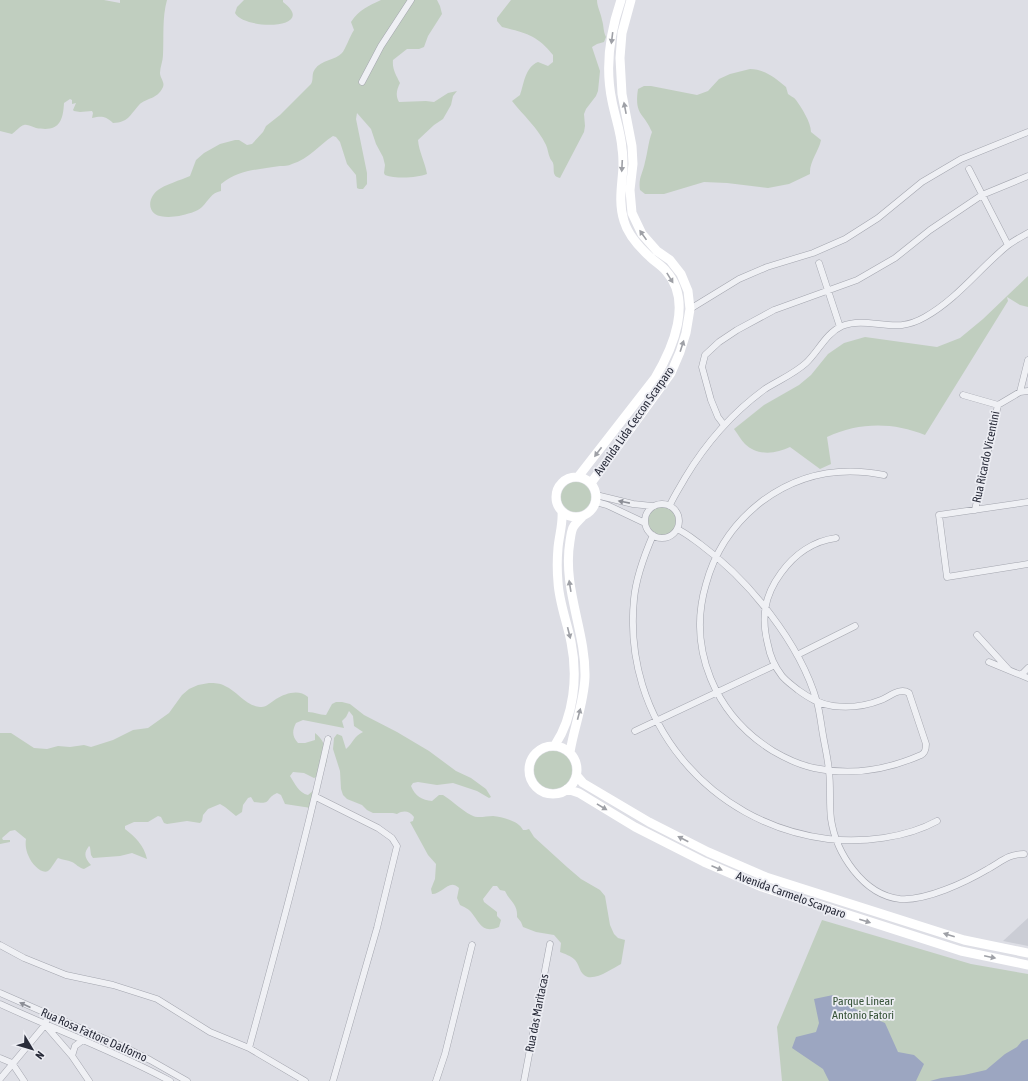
<svg xmlns="http://www.w3.org/2000/svg" width="1028" height="1081" viewBox="0 0 1028 1081" font-family="'Asap Condensed',sans-serif">
  <style>
    .built { fill: #cbcdd5 }
    .green { fill: #c0cebf }
    .water { fill: #9ca6c1 }
    .lines { fill: none; stroke-linecap: round; stroke-linejoin: round }
    .street-casing { stroke: #a3a5ae; stroke-width: 7 }
    .street { stroke: #eff0f4; stroke-width: 6 }
    .secondary { stroke: #fff; stroke-width: 9 }
    .oneway { fill: #9ea0a6 }
    .oneway2 { fill: #8c8e96 }
    .labels { text-anchor: middle; dominant-baseline: central; stroke-width: 3.5; stroke-linejoin: round; paint-order: stroke }
    .street-label { font-size: 12px; fill: #282b39; stroke: #ecedf3 }
    .park-label { font-size: 12px; fill: #375338; stroke: #ecedf3 }
  </style>
  <rect width="100%" height="100%" fill="#dddee5"/>
  <!-- built -->
  <path class="built" d="M1028,918V946L1003,941Z"/>
  <!-- green -->
  <path class="green" d="M0,0H104L120,3V0H167C162,18 164,36 163,55C163,61 160,67 160,73C160,78 165,82 163,87C157,100 147,97 139,105C129,116 129,122 113,123C105,116 102,116 92,118L93,113L92,111L80,112L74,111L73,110L76,103L72,104V100L70,99L64,103C63,123 58,132 36,128C32,127 28,124 24,125C20,126 15,132 12,134L0,131Z
    M244,0H283V2C319,29 245,31 235,13L237,7Z
    M381,0H437L440,6L442,14L428,36L424,47L419,49H407L393,60C392,69 396,75 400,83C397,89 395,95 399,102L426,101L434,102L448,93L457,91L453,96L451,105L443,119L434,125L418,140C419,152 425,162 427,174C417,178 396,179 385,175L384,173L385,165L383,157L376,144L371,129L357,113L356,119L367,173V184L363,189H359L357,188L356,175L347,164L340,142L336,137L333,136C319,145 309,159 292,164C288,166 284,166 280,166C257,170 240,169 221,184V191C211,193 209,200 202,207C197,212 187,214 179,216C173,217 161,218 155,214C146,207 151,195 158,190C164,185 181,180 190,176L196,160L204,153L220,144L235,140H239L247,145L252,144L263,132L266,126L280,115L311,84C314,79 311,74 315,69C321,60 336,60 342,53C345,50 350,36 354,30L351,22C359,10 368,6 381,0Z
    M511,0H597C597,7 601,13 602,20C604,26 603,31 606,37L604,42L597,44L592,47L600,71L598,91L596,96L586,109L584,114L585,126L584,132L560,178C551,176 555,169 553,163C553,162 550,159 550,158C548,154 548,149 546,145C538,128 523,115 512,101L520,95C524,84 525,67 538,62L548,66L553,62V55C537,35 526,33 502,27L497,21V18Z
    M750,69C764,69 776,78 786,87L788,94C790,96 794,97 796,100C801,107 811,122 811,132L821,140C819,151 809,162 810,174L789,184L768,188L727,183L704,182L664,194H645L640,190C638,178 643,173 645,162C648,151 648,143 652,132C644,112 634,116 638,89L644,86H651L697,95L708,91L719,79L730,74Z
    M1028,276V307L1020,305L1007,297L1008,301L925,435C893,422 859,422 827,437L831,464L820,469L790,447C776,454 757,456 745,444C741,440 738,434 734,429L764,405L799,385L811,375L828,354L844,343L865,337L937,347L960,338L983,319Z
    M561 497a15 15 0 1 1 30 0a15 15 0 1 1-30 0Z
    M648 521a14 14 0 1 1 28 0a14 14 0 1 1-28 0Z
    M209,683C215,683 220,683 225,686C237,691 246,706 260,707C266,708 271,702 276,699C286,693 299,689 308,697V712C315,712 319,715 326,715L332,704L336,702H342L350,704L364,715L397,732L429,751L456,771L471,778L486,789L491,797L489,798L477,791L453,783L437,785L418,782L413,783L411,786C415,796 422,800 432,801L439,795H443C453,801 461,810 471,815C478,819 485,816 493,816C502,817 519,821 523,830H526L529,829L534,837L567,867L581,879L600,890L605,896L610,925L614,934L618,938L625,940L621,964C613,968 593,983 584,975C579,971 579,963 574,959C571,956 565,954 560,952L561,943L554,935L536,932L523,927L521,922L517,917C518,904 510,902 505,891L500,890L497,886H493L483,899L484,902L497,912V916L501,920L499,927C482,934 480,923 471,912C469,909 464,907 460,905L457,898L459,888C449,878 443,894 432,894L431,889L435,879L436,864L428,855L410,822L413,821L414,817C409,811 404,810 397,814L393,813H373L367,810L362,805L347,799L343,795L341,789L340,771L333,749L334,738L337,734L342,736L346,749C353,743 354,736 363,732L354,726L353,716L349,711L346,717L342,721L344,728L303,720L296,723C292,731 292,736 298,743H305L315,740V733C329,743 333,770 314,778L304,773L293,772L290,776C295,784 299,793 308,795L314,790L311,808L285,804L281,795L277,793C264,799 273,805 254,802L251,797L248,798L243,805L242,812L236,816L225,807L220,804L208,809L203,815L202,821L200,823L187,821L167,824L164,823L161,817L158,816L148,822H134L125,826V829C135,837 144,845 147,859L132,853L120,856L93,858L91,855L90,847L89,846C83,854 85,858 91,865L84,869C79,868 76,864 72,862C67,860 63,860 58,858C55,861 52,868 48,871C42,875 31,863 29,857C26,851 25,845 26,839L15,830L10,831L2,838L3,840H10V842L0,844V733H11L34,748L47,749L58,746L70,747L84,745L91,747L113,740L133,730L148,728L169,713L182,695L189,689L198,685Z
    M534 770a19 19 0 1 1 38 0a19 19 0 1 1-38 0Z
    M822,920L971,964L1028,974V1081H782L777,1027Z"/>
  <!-- water -->
  <path class="water" d="M833,995L834,1004H847L864,1014L885,1023L898,1052L914,1055L924,1064L916,1081H829L823,1069L792,1048L796,1037L816,1032L819,1023L814,999Z
    M1028,1039V1081H930L941,1078L964,1075L986,1070L1005,1054L1017,1047L1022,1041Z"/>
  <g class="lines">
    <defs>
      <path id="street" d="M362,82L381,46L411,0
        M969,169L1008,245
        M819,263L840,327
        M690,309L739,279L767,267L813,253L845,239L878,218L922,182L961,159L1028,132
        M1020,392L1028,360
        M963,395L998,405L1020,392L1028,391
        M724,425L718,417L711,400L702,367L705,355L719,342L737,330L774,310L857,280L895,258L930,230L982,195L1028,176
        M596,495L633,504L652,506
        M596,502L607,505L645,523
        M1028,502L939,515L947,577L1028,564
        M645 521a17 17 0 1 1 34 0a17 17 0 1 1-34 0Z
        M670,505C674,496 680,487 685,478C706,443 732,413 765,389C779,380 794,374 806,363C818,352 826,333 842,326C862,318 882,327 902,325C910,324 918,321 925,317C957,299 979,269 1007,246C1013,241 1021,237 1028,233
        M975,510L998,405
        M677,529C686,533 693,539 700,544C749,580 800,643 817,702C820,713 821,724 823,735C825,747 828,759 829,771C831,787 829,803 831,819C836,853 863,895 900,899C926,901 966,882 988,869C1001,862 1008,854 1024,854
        M653,535C644,556 636,577 634,599C622,719 708,824 828,839C862,843 906,838 937,821
        M836,538C813,541 794,555 781,573C764,596 761,618 768,645C770,656 775,667 782,676C786,681 792,685 798,690C809,698 819,704 833,706C849,708 866,706 881,700C889,697 900,687 909,693L926,744C926,750 925,753 921,755C887,770 851,776 814,768C800,765 785,758 773,751C715,715 687,649 706,584C715,551 734,523 761,502C798,474 839,466 884,475
        M977,635L1009,670
        M797,655L855,626
        M989,662L1028,678
        M1021,675L1028,668
        M635,731L775,665
        M316,797L378,828L392,838L397,846L377,928L333,1081
        M0,945L24,958L66,975L113,985L157,999L210,1032L249,1048L305,1081
        M0,993L128,1049L150,1060L187,1081
        M0,1004C56,1030 115,1051 170,1081
        M46,1026L72,1056L89,1081
        M249,1048C277,945 305,843 328,739
        M72,1056L75,1046L83,1040
        M0,1058L12,1063L24,1081
        M0,1079L45,1025L48,1015
        M436,1081L445,1054L472,945
        M524,1081L550,944"/>
    </defs>
    <!-- street casing -->
    <use href="#street" class="street-casing"/>
    <!-- street -->
    <use href="#street" class="street"/>
    <!-- secondary -->
    <path class="secondary" d="M578,477L655,378C673,348 693,301 666,271C661,265 655,262 650,257C639,247 628,235 624,221C618,202 622,185 623,167C623,161 623,154 622,149C621,132 615,117 612,101C605,68 610,32 621,0
      M556 497a20 20 0 1 1 40 0a20 20 0 1 1-40 0Z
      M591,483L671,373L680,352L686,333L690,309L688,291L681,274L670,260L657,251L642,234L632,213L630,190L633,164L632,146L622,94L620,58L622,33L631,0
      M555,745C574,716 578,676 571,642C567,622 559,602 558,582C557,571 557,559 558,548C559,536 563,524 562,512
      M529 770a24 24 0 1 1 48 0a24 24 0 1 1-48 0Z
      M570,752C574,727 584,703 585,677C586,631 562,588 570,541C571,536 571,530 574,526C576,523 579,520 582,517
      M577,776L583,783L649,822L708,852L766,877L964,940L1028,953
      M567,789L579,793L635,827L704,862L762,887L961,951L1028,965"/>
  </g>
  <!-- one-way arrows -->
  <defs><path id="oneway-solid" d="M-6-.8H1V-3.2L6.5 0L1 3.2V.8H-6Z"/></defs>
  <g class="oneway">
    <use href="#oneway-solid" transform="translate(612 38) rotate(97)"/>
    <use href="#oneway-solid" transform="translate(625 108) rotate(-101)"/>
    <use href="#oneway-solid" transform="translate(622 166) rotate(93)"/>
    <use href="#oneway-solid" transform="translate(643 235) rotate(-125)"/>
    <use href="#oneway-solid" transform="translate(670 278) rotate(58)"/>
    <use href="#oneway-solid" transform="translate(682 346) rotate(-72)"/>
    <use href="#oneway-solid" transform="translate(598 452) rotate(127)"/>
    <use href="#oneway-solid" transform="translate(570 586) rotate(-99)"/>
    <use href="#oneway-solid" transform="translate(569 633) rotate(76)"/>
    <use href="#oneway-solid" transform="translate(579 714) rotate(-75)"/>
    <use href="#oneway-solid" transform="translate(602 807) rotate(31)"/>
    <use href="#oneway-solid" transform="translate(683 839) rotate(-153)"/>
    <use href="#oneway-solid" transform="translate(717 868) rotate(23)"/>
    <use href="#oneway-solid" transform="translate(865 921) rotate(17)"/>
    <use href="#oneway-solid" transform="translate(949 935) rotate(-163)"/>
    <use href="#oneway-solid" transform="translate(990 957) rotate(12)"/>
  </g>
  <g class="oneway2">
    <use href="#oneway-solid" transform="translate(624 502) rotate(-169)"/>
    <use href="#oneway-solid" transform="translate(25 1005) rotate(-156)"/>
  </g>
  <g class="labels">
    <!-- street labels -->
    <g class="street-label">
      <text transform="translate(634 421) rotate(-55)">Avenida Lida Ceccon Scarparo</text>
      <text transform="translate(986 457) rotate(-78)">Rua Ricardo Vicentini</text>
      <text transform="translate(791 895) rotate(20)">Avenida Carmelo Scarparo</text>
      <text transform="translate(537 1013) rotate(-79)">Rua das Maritacas</text>
      <text transform="translate(94 1035) rotate(24)">Rua Rosa Fattore Dalforno</text>
    </g>
    <!-- park labels -->
    <g class="park-label">
      <text x="863" y="1001">Parque Linear<tspan x="863" dy="14">Antonio Fatori</tspan></text>
    </g>
  </g>
  <!-- north arrow -->
  <g transform="translate(32 1049) rotate(128)" stroke="#ecedf3" stroke-width="3" paint-order="stroke">
  <path d="M0-3L7 15L0 10L-7 15Z" fill="#282b39"/>
  <text y="-6" font-size="11" font-weight="bold" text-anchor="middle" fill="#282b39">N</text>
  </g>
</svg>
